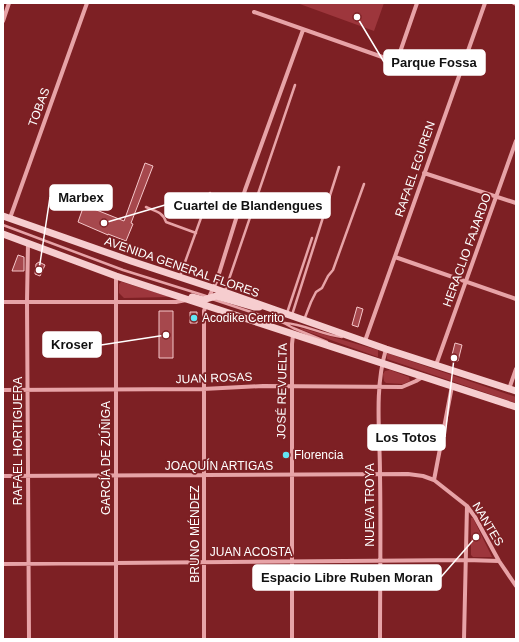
<svg xmlns="http://www.w3.org/2000/svg" width="519" height="642" viewBox="0 0 519 642" font-family="Helvetica,sans-serif">
  <style>
    .green { fill: #9d363c }
    .building { fill: #a6484d; stroke: #f5c6c9 }
    .lines { fill: none; stroke-linecap: round; stroke-linejoin: round }
    .service { stroke: #e7a3a7; stroke-width: 2.5 }
    .minor { stroke: #e7a3a7; stroke-width: 4 }
    .secondary { stroke: #f6cdcf; stroke-width: 7 }
    .poi-dot { fill: #63e5f4; stroke: #7d2024; stroke-width: 1.5 }
    .labels { text-anchor: middle; dominant-baseline: central; stroke-width: 3.5; stroke-linejoin: round; paint-order: stroke }
    .street-label { font-size: 12px; fill: #fff; stroke: #7d2024 }
    .poi-label { font-size: 12px; fill: #fff; stroke: #7d2024; text-anchor: start }
    .leader { fill: none; stroke: #fff; stroke-width: 1.5 }
    .callout-dot { fill: #fff; stroke: #7d2024; stroke-width: 1.5 }
    .callout { fill: #fff; stroke: #fff; stroke-width: 1.5 }
    .callout-label { font-size: 13px; text-anchor: middle; font-weight: bold; fill: #111 }
  </style>
  <rect width="100%" height="100%" fill="#7d2024"/>
  <!-- green -->
  <path class="green" d="M297,3H384L374,31Z
    M121,282H122L170,297L124,298L119,293V284Z
    M301,328L378,350V357L300,329Z
    M387,353L516,397V403L387,359Z
    M390,370L409,377L410,381L403,384L386,383L384,381L383,374L385,371Z
    M471,518H473L492,557H473L471,555Z"/>
  <!-- building -->
  <path class="building" d="M145,163L153,166L131,223L133,224L126,241L108,234V235L78,222L84,205L124,221Z
    M18,255L24,257V271H12Z
    M39,262L45,265L40,276L35,274L36,264Z
    M357,307L363,309L358,327L352,325Z
    M159,311H173V358H159Z
    M190,312H197V323H190Z
    M455,343L462,345L458,361L451,359Z"/>
  <g class="lines">
    <!-- service -->
    <path class="service" d="M146,207C155,211 163,212 166,222L196,233
      M3,225L123,270L206,296
      M180,276L210,193
      M225,291L295,85
      M212,299L284,323L293,328L327,342
      M287,313L312,238
      M292,315L339,167
      M304,320L311,302L316,292L322,288L328,276L333,270L364,184
      M285,323C304,324 322,335 342,337"/>
    <!-- minor -->
    <path class="minor" d="M514,3L516,4
      M254,12L388,59H393L399,55L417,3
      M3,21L9,3
      M424,173L516,203
      M10,218L87,3
      M28,243L27,302L29,639
      M395,257L516,299
      M116,276V639
      M209,297L217,280L245,190L303,30
      M3,302H176L186,300
      M365,341L485,3
      M436,365L516,141
      M509,389L516,369
      M3,390L203,389L263,386L402,387L416,381L424,376
      M3,476L408,474L423,476L434,480L467,506L475,517L499,561L516,586
      M434,480L452,386
      M3,564L466,560L499,561
      M204,639C205,530 203,420 204,311L206,304
      M292,639V344L293,335
      M380,639C380,584 381,530 380,475C380,433 374,390 386,349
      M464,639L467,506"/>
    <!-- secondary -->
    <path class="secondary" d="M3,216L131,261L213,288L386,349L516,391
      M3,234L116,276L516,407
      M192,297L203,300L216,296L254,307H259"/>
  </g>
  <!-- markers -->
  <g class="poi-dot">
    <circle cx="194" cy="318" r="4"/>
    <circle cx="286" cy="455" r="4"/>
  </g>
  <g class="labels">
    <!-- street labels -->
    <g class="street-label">
      <text transform="translate(39 107) rotate(-70)">TOBAS</text>
      <text transform="translate(415 169) rotate(-71)">RAFAEL EGUREN</text>
      <text transform="translate(467 250) rotate(-70)">HERACLIO FAJARDO</text>
      <text transform="translate(182 267) rotate(19)">AVENIDA GENERAL FLORES</text>
      <text transform="translate(214 378) rotate(-2)">JUAN ROSAS</text>
      <text transform="translate(282 391) rotate(-89)">JOSÉ REVUELTA</text>
      <text transform="translate(18 441) rotate(-90)">RAFAEL HORTIGUERA</text>
      <text transform="translate(106 458) rotate(-90)">GARCÍA DE ZÚÑIGA</text>
      <text x="219" y="466">JOAQUÍN ARTIGAS</text>
      <text transform="translate(370 505) rotate(-90)">NUEVA TROYA</text>
      <text transform="translate(488 524) rotate(59)">NANTES</text>
      <text transform="translate(195 534) rotate(-90)">BRUNO MÉNDEZ</text>
      <text x="251" y="552">JUAN ACOSTA</text>
    </g>
    <!-- poi labels -->
    <g class="poi-label">
      <text x="202" y="318">Acodike Cerrito</text>
      <text x="294" y="455">Florencia</text>
    </g>
  </g>
  <!-- callouts -->
  <path class="leader" d="M357 17L384 62M39 270L50 197M104 223L165 205M166 335L101 345M454 358L445 437M476 537L441 577"/>
  <g class="callout-dot">
    <circle cx="357" cy="17" r="4"/>
    <circle cx="39" cy="270" r="4"/>
    <circle cx="104" cy="223" r="4"/>
    <circle cx="166" cy="335" r="4"/>
    <circle cx="454" cy="358" r="4"/>
    <circle cx="476" cy="537" r="4"/>
  </g>
  <g class="callout">
    <rect x="384" y="50" width="101" height="25" rx="4"/>
    <rect x="50" y="185" width="62" height="25" rx="4"/>
    <rect x="165" y="193" width="165" height="25" rx="4"/>
    <rect x="43" y="332" width="58" height="25" rx="4"/>
    <rect x="368" y="425" width="77" height="25" rx="4"/>
    <rect x="253" y="565" width="188" height="25" rx="4"/>
  </g>
  <g class="callout-label">
    <text x="434" y="67">Parque Fossa</text>
    <text x="81" y="202">Marbex</text>
    <text x="248" y="210">Cuartel de Blandengues</text>
    <text x="72" y="349">Kroser</text>
    <text x="406" y="442">Los Totos</text>
    <text x="347" y="582">Espacio Libre Ruben Moran</text>
  </g>
  <!-- border -->
  <rect width="519" height="642" fill="none" stroke="#ffffff" stroke-width="8"/>
</svg>
